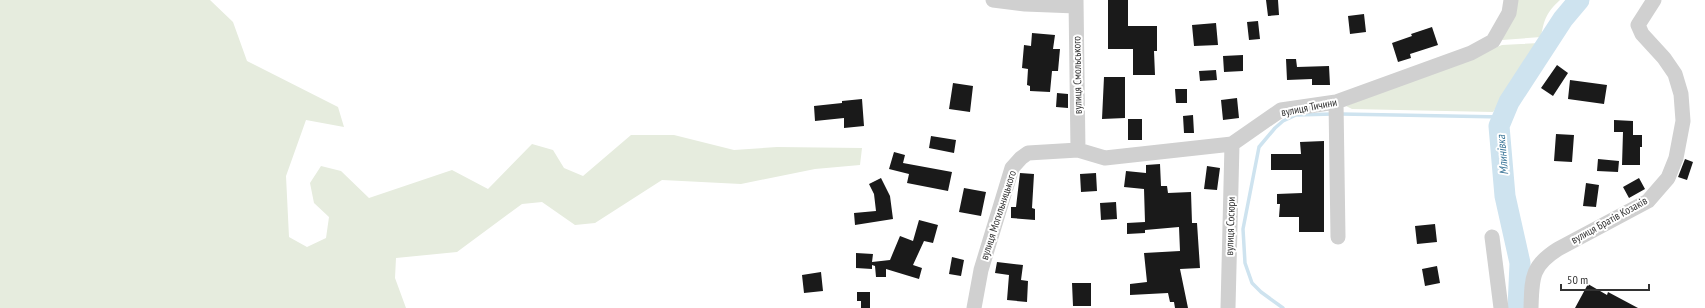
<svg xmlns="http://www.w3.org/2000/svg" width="1705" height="308" viewBox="0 0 1705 308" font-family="'PT Sans Narrow',sans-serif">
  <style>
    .green { fill: #e6ecde }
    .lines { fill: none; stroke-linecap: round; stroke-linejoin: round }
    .stream { stroke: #cee3ef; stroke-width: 3.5 }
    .river { stroke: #cee3ef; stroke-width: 21 }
    .building { fill: #1a1a1a }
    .minor { stroke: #d0d0d0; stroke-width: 15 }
    .labels { text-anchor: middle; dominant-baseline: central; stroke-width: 4; stroke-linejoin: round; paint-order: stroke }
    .street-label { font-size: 11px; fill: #333; stroke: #fff }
    .water-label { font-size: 12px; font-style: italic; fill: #3d7799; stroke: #fff }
  </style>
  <rect width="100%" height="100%" fill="#fff"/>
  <!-- green -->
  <path class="green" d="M0,0H210L233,22L247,61L338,107L344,127L306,120L286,176L289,237L307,247L326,238L329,217L314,203L310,183L321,166L341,171L369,198L452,170L488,189L532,144L553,150L564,168L583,176L631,135H674L734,150L777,147L862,148L860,165L815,169L741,184L662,180L595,223L575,225L542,202L522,204L457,252L396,258L395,278L406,308H0Z
    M1515,0H1560C1547,12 1544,19 1541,37L1502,40Z
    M1540,43L1518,74L1519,79L1513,87H1510L1493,112L1352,109L1346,106L1502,45Z"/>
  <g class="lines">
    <!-- stream -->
    <path class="stream" d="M1341,114L1503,117
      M1283,308L1261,292L1252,283L1245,263L1243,229L1259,147L1275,128L1283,121L1296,115L1333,114"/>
    <!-- river -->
    <path class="river" d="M1518,308L1520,263L1505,196L1499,126L1509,102L1563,19L1579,0"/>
  </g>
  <!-- building -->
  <path class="building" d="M1108,0H1128V26H1157V51H1154L1155,75H1133V49H1108Z
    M1266,0H1278L1279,15L1268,16Z
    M1364,14L1366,32L1350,34L1348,16Z
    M1258,21L1260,39L1249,40L1247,22Z
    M1216,23L1218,45L1194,46L1192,25Z
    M1432,27L1438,45L1410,54L1411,58L1398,62L1392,43L1412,36L1411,34Z
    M1032,33L1055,35L1053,49H1060L1058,71H1052L1050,92L1030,91V86L1027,85L1028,69L1022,68L1024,45L1031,46Z
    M1243,55V71L1224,72L1223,56Z
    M1286,59H1296L1297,67L1329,66L1330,85H1312V79L1287,80Z
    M1557,65L1568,73L1553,96L1541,88Z
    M1216,70L1217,80L1200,81L1199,71Z
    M1104,77H1125V118L1102,119Z
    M1570,80L1607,85L1604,104L1568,99Z
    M953,83L973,86L970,112L949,109Z
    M1175,89H1187V103H1176Z
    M1057,93L1068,94V108L1056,107Z
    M1237,98L1239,118L1223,120L1221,100Z
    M862,99L864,126L844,128V118L815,121L814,106L842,103V101Z
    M1193,115L1194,133H1184L1183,116Z
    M1128,119H1142V140H1128Z
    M1614,120L1633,121V135H1642V147H1640V165H1622L1623,132H1614Z
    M1556,134L1574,135L1572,162L1554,161Z
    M931,136L956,140L954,153L929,148Z
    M1324,141V232H1299V217H1279L1280,204H1277V194L1302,193V170H1271V154H1301L1300,142Z
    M894,152L905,155L903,163L952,172L948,191L907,183L909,174L889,169Z
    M1598,159L1619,161L1618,172L1597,171Z
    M1685,159L1693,162L1687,180L1678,177Z
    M1160,164L1161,186H1167L1168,193L1191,192L1192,223H1197L1200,268L1180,269L1188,308H1175L1174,302H1170L1168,293L1130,295V284L1147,282L1144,253L1180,251L1179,227L1145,230V227V233L1127,234V223L1145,222L1144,189L1124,187L1126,171L1146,173V165Z
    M1207,166L1220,168L1217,190L1204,189Z
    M1020,173L1034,174L1032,208L1035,209V220L1011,218V207H1016Z
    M1096,173L1097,191L1081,192L1080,174Z
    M881,178L890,196L893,219L855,225L854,213L876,211L874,194L869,184Z
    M1639,178L1645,189L1629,198L1623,187Z
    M1586,183L1599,185L1596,207L1583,206Z
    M964,188L986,192L981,216L959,212Z
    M1116,202L1117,219L1101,220L1100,203Z
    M919,220L938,225L933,243L924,241L913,265L922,268L919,279L886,269V277H876L875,266L872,265V269L856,268V253L873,254L872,262L890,260L900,236L913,241Z
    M1435,224L1437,242L1417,244L1415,226Z
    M952,257L964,260L961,276L949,274Z
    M997,262L1023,265L1021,280L1028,281L1027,302L1007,300L1009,275L995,273Z
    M1437,266L1440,283L1425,286L1422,269Z
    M821,272L823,291L804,293L802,275Z
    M1072,283H1091V306H1073Z
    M1588,284L1607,295L1608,292L1638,308H1575Z
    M857,292H870V308H861V301H857Z"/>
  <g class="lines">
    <!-- minor -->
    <path class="minor" d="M993,0L1025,4L1076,6
      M1076,0L1078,150
      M1336,102L1338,237
      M1492,237L1501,308
      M974,308L981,270L1012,168L1021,158L1028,153L1078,150L1105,158L1232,144L1281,110L1336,102L1471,53L1493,41L1509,13L1511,0
      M1228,308L1232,144
      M1531,308C1532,278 1531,266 1558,249L1648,201L1668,178L1676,158L1683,121L1681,94L1675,74L1664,58L1642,34L1638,25L1654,0"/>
  </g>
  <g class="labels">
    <!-- street labels -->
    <g class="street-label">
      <text transform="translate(1077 75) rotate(-91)">вулиця Смольського</text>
      <text transform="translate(1309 107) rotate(-11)">вулиця Тичини</text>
      <text transform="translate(998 215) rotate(-72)">вулиця Могильницького</text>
      <text transform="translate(1609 220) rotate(-29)">вулиця Братів Козаків</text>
      <text transform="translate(1230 226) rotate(-88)">вулиця Сосюри</text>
    </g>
    <!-- water labels -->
    <g class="water-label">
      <text transform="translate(1502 155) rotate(-95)">Млинівка</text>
    </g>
  </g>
  <!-- scale -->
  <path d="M1561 284v6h88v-6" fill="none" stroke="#333333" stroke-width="2"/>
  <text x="1567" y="284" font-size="12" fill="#333333" stroke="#ffffff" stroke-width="3" paint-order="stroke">50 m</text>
</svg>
